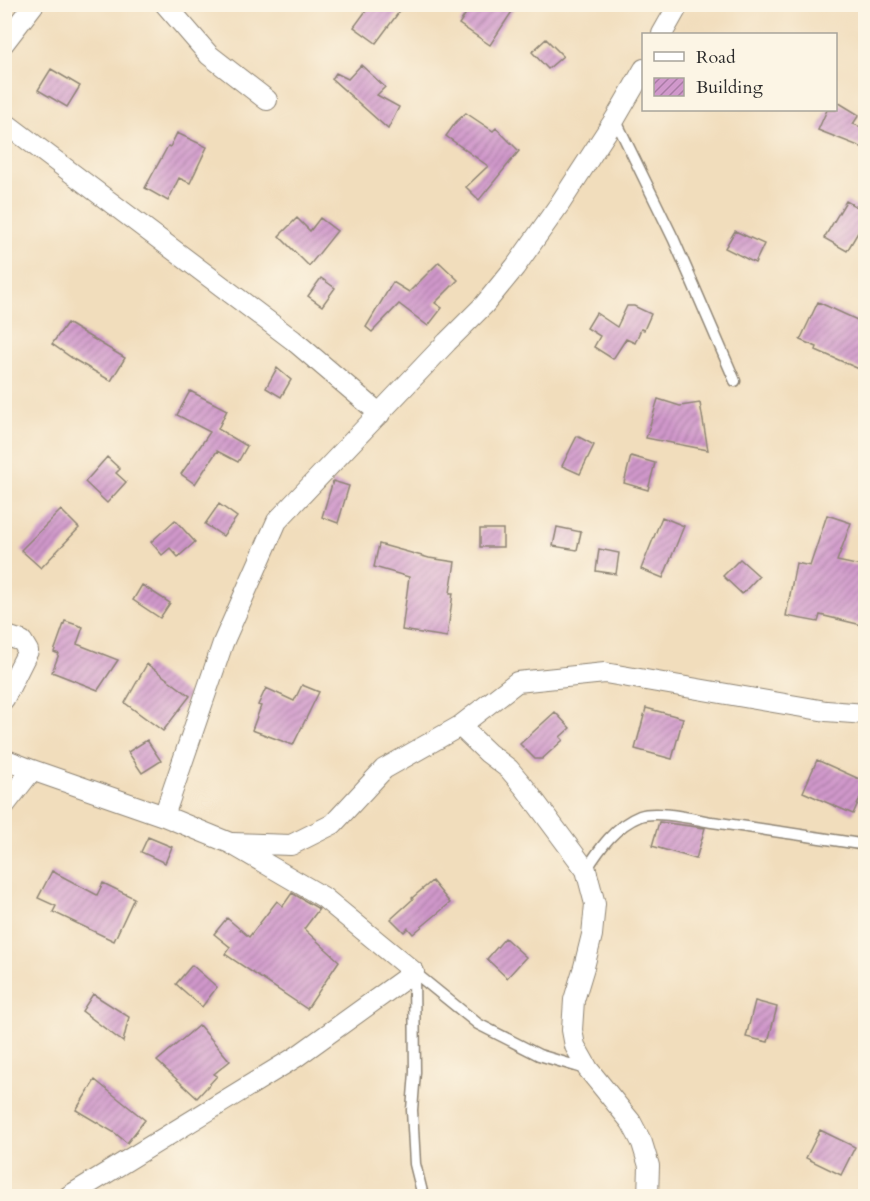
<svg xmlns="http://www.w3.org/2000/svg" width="870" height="1201" viewBox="0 0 870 1201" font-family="Cardo,serif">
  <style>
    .building { fill: url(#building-hatch) }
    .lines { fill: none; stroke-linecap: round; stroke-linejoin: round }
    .service-casing { stroke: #8e8474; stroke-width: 13 }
    .minor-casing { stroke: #8e8474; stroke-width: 22 }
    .service { stroke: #fff; stroke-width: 10 }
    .minor { stroke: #fff; stroke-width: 20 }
  </style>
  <defs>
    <pattern id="building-hatch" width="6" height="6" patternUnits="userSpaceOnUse" patternTransform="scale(1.5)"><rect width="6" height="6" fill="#d098cb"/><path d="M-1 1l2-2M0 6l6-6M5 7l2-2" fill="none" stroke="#a97ca5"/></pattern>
  </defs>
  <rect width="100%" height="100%" fill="#fcf5e5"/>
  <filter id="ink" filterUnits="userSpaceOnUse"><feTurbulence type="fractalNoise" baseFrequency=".0167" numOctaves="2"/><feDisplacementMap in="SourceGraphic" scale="12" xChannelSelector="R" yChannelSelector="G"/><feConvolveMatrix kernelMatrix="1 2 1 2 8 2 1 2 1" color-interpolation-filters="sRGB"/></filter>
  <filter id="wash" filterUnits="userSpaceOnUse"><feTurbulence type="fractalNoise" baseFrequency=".008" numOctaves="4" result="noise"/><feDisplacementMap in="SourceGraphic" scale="24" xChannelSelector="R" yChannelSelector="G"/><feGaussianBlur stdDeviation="1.35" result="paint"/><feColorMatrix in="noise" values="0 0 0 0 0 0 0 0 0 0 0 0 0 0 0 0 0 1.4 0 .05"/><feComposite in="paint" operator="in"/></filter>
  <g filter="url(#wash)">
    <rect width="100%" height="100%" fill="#f1ddbc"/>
    <g id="blocks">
      <!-- building -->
      <path class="building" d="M371,4H405L376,43L354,27Z
        M472,4H517L490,45L459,24Z
        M546,39L563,56L548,69L532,52Z
        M361,65L385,87L377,95L399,107L388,129L332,79L336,73L348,79Z
        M51,69L80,86L67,107L38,90Z
        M836,101L859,115L853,124L866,129V149L818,130L827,110H836Z
        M466,113L493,131L496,128L519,151L479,200L466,187L488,166L446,136L456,122Z
        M177,133L207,147L190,183L179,178L168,201L145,188L168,146L170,147Z
        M846,201L866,212V219L847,251L824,238Z
        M297,218L310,231L320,218L337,231L309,266L279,236Z
        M735,231L764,244L755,263L725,248Z
        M439,262L458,280L435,303L442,308L428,326L399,304L372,332L366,327L393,282L409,292Z
        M321,278L335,288L322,306L308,296Z
        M818,302L866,324V372L816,350L817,347L800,340Z
        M627,306H634L651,314L644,330L641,329L635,343L626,339L613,359L594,347L600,336L587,328L596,313L617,327Z
        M67,323L125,358L111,381L75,360L52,344Z
        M277,368L291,380L281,397L266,388Z
        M190,391L227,410L218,429L247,446L238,462L217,451L195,484L181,474L210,432L177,415Z
        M658,399L680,406L700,403L708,450L646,438Z
        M577,436L594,445L580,474L562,466Z
        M631,456L655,463L648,490L624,483Z
        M107,457L120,469L116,473L126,482L107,503L85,482Z
        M333,481L349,486L338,523L322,517Z
        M219,504L237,517L223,536L205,524Z
        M61,510L79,528L41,568L21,550Z
        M827,515L851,523L837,561L866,567V626L820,615L818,622L786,616L796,563L810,566Z
        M662,517L684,526L663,578L641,569Z
        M175,520L195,542L178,557L170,548L162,555L151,542Z
        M557,527L581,532L577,550L553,546Z
        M480,529H503V547H480Z
        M379,544L429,558L455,562L450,593H453L447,637L402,630L409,577L374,567Z
        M599,549L619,553L616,574L596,571Z
        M740,559L759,576L742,594L723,576Z
        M142,585L170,603L160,618L133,600Z
        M65,621L83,627L77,644L118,660L98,690L52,672L59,654L54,652Z
        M147,664L190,696L163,731L125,703Z
        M302,685L319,692L293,745L252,730L261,706L258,705L266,688L294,701Z
        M646,708L683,718L672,759L635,749Z
        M555,712L570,728L560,737L563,740L542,759H535L520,744Z
        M147,740L161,761L142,773L128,752Z
        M817,760L866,782V785L853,814L803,792Z
        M659,822L705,828L696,859L652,846Z
        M148,837L172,847L165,863L141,852Z
        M52,871L97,895L103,883L134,898L114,941L53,912L56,906L38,898Z
        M432,881L450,903L413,934L408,928L404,932L391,919L413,899L412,898Z
        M292,893L319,909L304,929L339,961L307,1009L225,954L230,947L214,934L227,918L249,937L277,901L283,906Z
        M505,938L526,957L507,978L487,959Z
        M192,965L217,987L202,1007L176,984Z
        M93,994L129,1017L123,1042L82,1011Z
        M755,1001L777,1007L768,1042L746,1037Z
        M199,1025L230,1061L214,1074L217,1076L197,1098L157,1061Z
        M95,1080L145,1120L127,1143L115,1133L76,1110Z
        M820,1130L855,1147L841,1175L806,1158Z"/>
    </g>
  </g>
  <g filter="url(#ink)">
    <use href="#blocks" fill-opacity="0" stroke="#8e8474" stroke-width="1.5"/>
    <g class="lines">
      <defs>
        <path id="service" d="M615,119L674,240L735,381
          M586,870C600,848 615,826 640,816C656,810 694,819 712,822C763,829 814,837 866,845
          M414,972L415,1072L412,1110L415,1164L423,1196
          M414,972L478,1024L539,1055L586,1069"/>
        <path id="minor" d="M165,4L209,55L267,100
          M662,34L679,4
          M4,43L34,4
          M4,122L293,340L380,414
          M4,635L22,641L28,651L4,699
          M460,726L488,753L509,769L525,788L586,870L595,904L592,935L584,967L574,1000L572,1030L575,1046L588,1069L631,1122L642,1143L649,1166L648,1196
          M4,759L32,770L164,816L230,843L323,897L414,972L296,1057L69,1196
          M4,806L32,770
          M164,816L223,643L277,521L447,342L484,305L515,267L559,205L615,119L644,69
          M232,843L291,845L333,824L384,769L460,726L517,682L605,673L826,711L866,714"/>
      </defs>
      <!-- service casing -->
      <use href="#service" class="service-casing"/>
      <!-- minor casing -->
      <use href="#minor" class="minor-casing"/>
      <!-- service -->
      <use href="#service" class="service"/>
      <!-- minor -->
      <use href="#minor" class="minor"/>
    </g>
  </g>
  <!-- margin -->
  <rect width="870" height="1201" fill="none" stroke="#fcf5e5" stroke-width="24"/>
  <!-- legend -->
  <rect x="642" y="33" width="195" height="78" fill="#fcf5e5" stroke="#a8a49b" stroke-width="1.5"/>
  <rect x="654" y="52" width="30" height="9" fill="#ffffff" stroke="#a8a49b" stroke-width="1.5"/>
  <text x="696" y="63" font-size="18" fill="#2b2b2b">Road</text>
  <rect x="654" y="78" width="30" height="18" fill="url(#building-hatch)" stroke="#a8a49b" stroke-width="1.5"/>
  <text x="696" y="93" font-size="18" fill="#2b2b2b">Building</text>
</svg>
